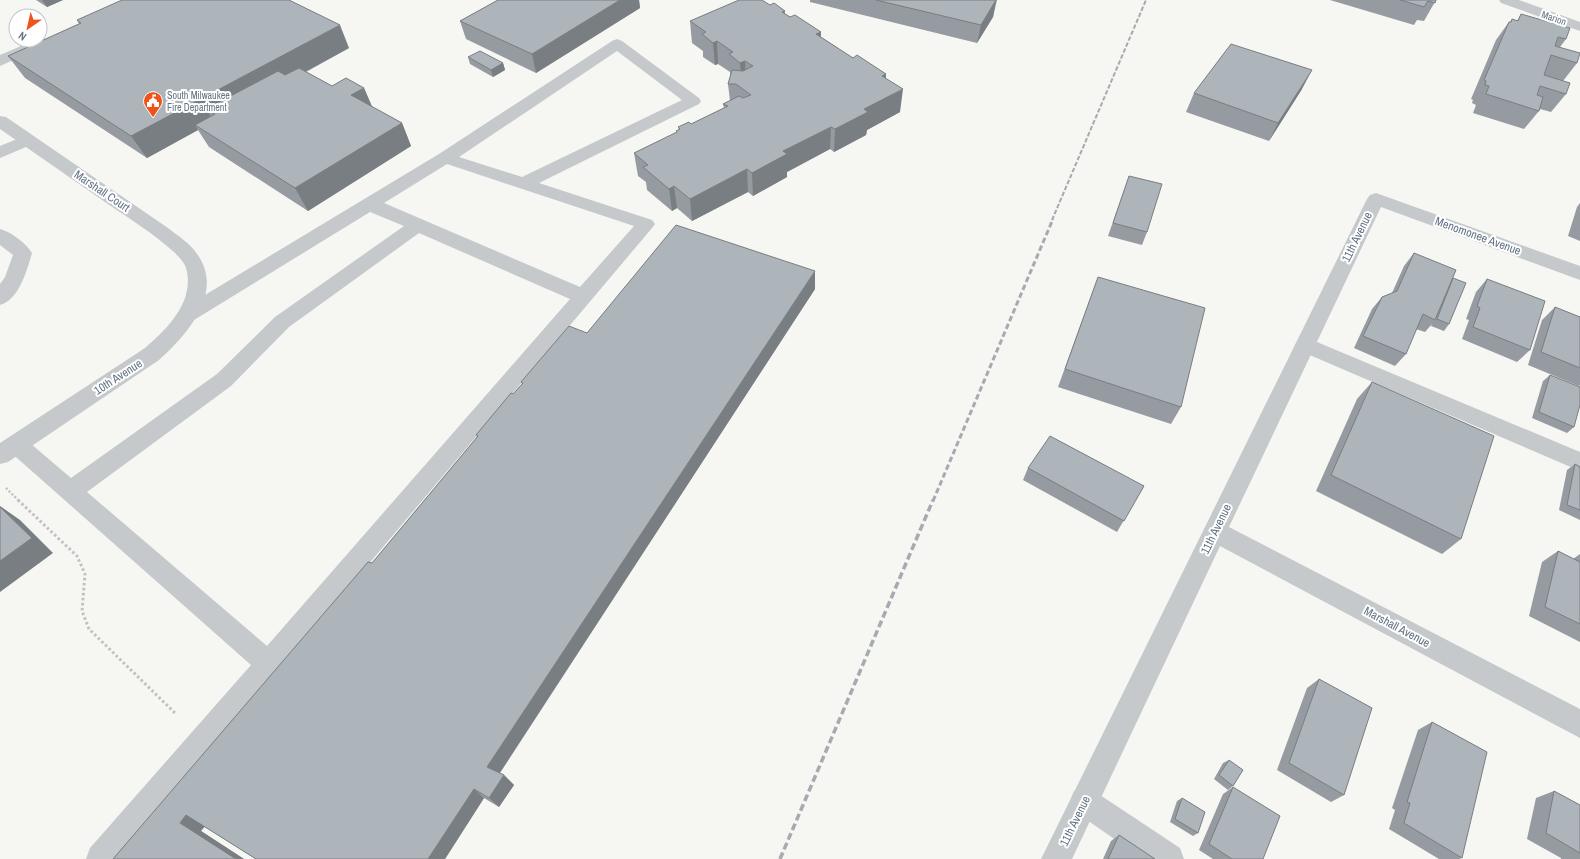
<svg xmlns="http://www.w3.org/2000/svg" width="1580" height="859" viewBox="0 0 1580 859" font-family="'Archivo Narrow',sans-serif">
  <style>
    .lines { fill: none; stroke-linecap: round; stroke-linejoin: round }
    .path-far1 { stroke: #bfc1c3; stroke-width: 2.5; stroke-dasharray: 2 2; stroke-linecap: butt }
    .path { stroke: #bfc1c3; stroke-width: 3; stroke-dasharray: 2.5 2.5; stroke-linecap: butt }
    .service { fill: #c5c9cc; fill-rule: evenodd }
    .minor { fill: #c5c9cc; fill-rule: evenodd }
    .rail-far2 { stroke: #a5abb1; stroke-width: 2; stroke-dasharray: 4.5 2; stroke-linecap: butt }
    .rail-far1 { stroke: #a5abb1; stroke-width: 3; stroke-dasharray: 5.5 3; stroke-linecap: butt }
    .rail { stroke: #a5abb1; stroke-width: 3.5; stroke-dasharray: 7 3.5; stroke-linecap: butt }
    .wall { fill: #959ba0 }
    .shaded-wall { fill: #797e82 }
    .building { fill: #adb4ba; stroke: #797e82 }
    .labels { text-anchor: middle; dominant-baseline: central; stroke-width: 4; stroke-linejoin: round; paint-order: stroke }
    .far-street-label { font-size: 10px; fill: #637485; stroke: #fff }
    .far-poi-label { font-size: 10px; fill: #637485; stroke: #fff; text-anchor: start }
    .street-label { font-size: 12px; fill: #637485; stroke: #fff }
  </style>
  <rect width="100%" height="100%" fill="#f6f6f2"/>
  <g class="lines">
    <!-- path-far1 -->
    <path class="path-far1" d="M6,488L19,501"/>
    <!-- path -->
    <path class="path" d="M18,500L77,556L85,574L82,611L89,629L176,714"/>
    <!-- service -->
    <path class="service" d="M617,39L622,41L699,98L701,101L699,104L539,183L652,220L655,224L652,228L120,859H86L90,848L251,665L8,450L5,444L8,438L16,435L24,438L71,478L217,374L275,317L404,226L370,212L194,320L187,322L180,320L177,315L180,310L439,154L612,41ZM617,51L682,100L522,177L459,157ZM447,164L634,226L580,287L384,203ZM419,233L570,299L267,646L87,492L231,386L289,327Z
      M27,135L33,136L35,140L33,144L0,158V146Z
      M0,229C11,232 26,243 32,253C27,270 19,300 0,305V284L5,277L13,255L0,245Z
      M1305,337L1580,452V471L1298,350L1295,345L1298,340Z
      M1084,787L1094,791L1180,848L1184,859H1143L1074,811L1070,801L1074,791Z"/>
    <!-- minor -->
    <path class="minor" d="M1499,0H1519L1580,22V31L1501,3Z
      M35,40L40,42L43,45L40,48L0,66V55Z
      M0,116L6,117L168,228C178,236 190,243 197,254C225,292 187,335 159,360L8,462L0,464V443L145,348C166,330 193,304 187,272C186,264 180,258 174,252C154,234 130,219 108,204C72,179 36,154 0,129Z
      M1376,193L1580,266V280L1381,207L1229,527L1580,709V738L1220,546L1072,859H1041L1367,199L1370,195Z"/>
    <!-- rail-far2 -->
    <path class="rail-far2" d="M1052,220L1146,0"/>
    <!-- rail-far1 -->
    <path class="rail-far1" d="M933,501L1053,219"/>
    <!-- rail -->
    <path class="rail" d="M780,859L933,500"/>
  </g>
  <!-- wall -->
  <path class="wall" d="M36,0H63L47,7Z
    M498,0H639L640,8L536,73L466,39L460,21Z
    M810,0H997L993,17L977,43L810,2Z
    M1330,0H1436L1424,21L1417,20L1414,25Z
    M770,5L785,11V14L790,17L821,32V37L853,58L886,74V78L900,112L867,130L866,135L834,152L830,149L787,172V177L753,196L748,192L692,221L677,208L672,211L647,190L646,182L638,176L634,153L676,133V131L679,130L678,127L691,124L724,108L723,104L730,101L728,84L730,77V72L718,64L715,65L703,57V51L692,43L690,21Z
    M1521,14L1566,39L1560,47L1577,63L1563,81L1566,94L1551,112L1540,109L1539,111L1524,129L1473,113L1476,105L1472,103L1473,100L1471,99L1496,40L1509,22H1510L1512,19L1517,21Z
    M77,20L349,48L306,72L332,86L364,88L372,107L402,123L411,146L308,211L209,147L198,130L147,158L25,78L8,56L79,24Z
    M468,57L503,63L505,70L493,77L470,64Z
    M1302,89L1269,141L1186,112L1194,93Z
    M1129,176L1147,232L1142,245L1108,236Z
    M1580,203V241L1568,236L1577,207Z
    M1414,253L1451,281L1453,278L1449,324L1444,331L1431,326L1432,324L1425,332L1416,329L1406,354L1395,366L1354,348L1372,309L1382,297L1392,293L1404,266Z
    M1098,277L1181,407L1171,424L1058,387Z
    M1487,279L1530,350L1517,362L1462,339L1469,320L1466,319L1476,292Z
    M815,289L500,773L504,775L514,785L499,807L484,798L445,859H256L204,826L201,831L244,859H113L372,563L477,437L476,435L522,384L521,382L587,333Z
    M1555,307L1580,317V385L1579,386L1528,365L1542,320Z
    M1550,375L1574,427L1567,433L1532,418L1543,381Z
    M1372,382L1461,539L1442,554L1316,491L1357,399Z
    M1575,464L1580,467V520L1559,510L1567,470Z
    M1028,468L1144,486L1117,532L1023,480Z
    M1558,551L1573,559L1580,554V642L1529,616L1542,562Z
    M1319,679L1344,795L1331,802L1277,770L1307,688Z
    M1432,722L1462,858L1459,859H1439L1389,829L1395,810L1392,808L1418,730Z
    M1229,760L1233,786L1228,790L1214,779L1223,763Z
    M1233,787L1263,859H1213L1199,850L1223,794Z
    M1554,791L1580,805V859H1561V858L1527,839L1536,798Z
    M1182,798L1198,833L1193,836L1170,822L1177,801Z
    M1119,835L1155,859H1103L1111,841Z"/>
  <!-- shaded-wall -->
  <path class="shaded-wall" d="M42,0H63L47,7Z
    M620,0H639L640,8L536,73L532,54Z
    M996,0L993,17L977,43L981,25Z
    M340,25L349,48L218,119L215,114L206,109L214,122L195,125L198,130L147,158L131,136Z
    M821,32L820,54L816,34Z
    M717,41L718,64L715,65L713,43Z
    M745,61L746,83L742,85L740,63Z
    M503,63L505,70L493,77L491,70Z
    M1312,70L1302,89L1269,141L1278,123Z
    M886,74L884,96L882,76Z
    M364,88L374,111L351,95Z
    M903,89L900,112L867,130L866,135L834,152L835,129L864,109Z
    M402,123L411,146L308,211L295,188Z
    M831,127L830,149L787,172V177L753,196L752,173L783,151Z
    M747,169L748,192L692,221L690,199Z
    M674,186L677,208L672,211L669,189Z
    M815,271V289L497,777L487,767Z
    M0,506L20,520L53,553L0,592Z
    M504,775L514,785L499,807L489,798Z
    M474,789L484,798L445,859H428Z
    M186,815L207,824L201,831L244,859H236L180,823Z"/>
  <!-- building -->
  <path class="building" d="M122,0H289L340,25L131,136L8,56L81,23L77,20Z
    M498,0H620L532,54L460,21Z
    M739,0H762L770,5L774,3L785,11L782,12L790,17L795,15L821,32L816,34L853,58L857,55L886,74L882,76L903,89L864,109L868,112L835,129L831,127L783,151L787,154L752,173L747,169L690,199L674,186L669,189L643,167L648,165L634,153L677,132L676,131L680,129L678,127L689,122L691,124L728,106L723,104L739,96L743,98L751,95L736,84H728L732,70L743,71L753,66L745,61L740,63L729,54L733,52L717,41L713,43L702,34L706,32L690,21Z
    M876,0H996L981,25Z
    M1400,0H1436L1435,3L1428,1L1424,7Z
    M1521,14L1570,28L1566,39L1558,37L1555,46L1580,53L1577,63L1551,55L1544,75L1570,83L1566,94L1540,86L1537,95L1543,97L1539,111L1486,94L1489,86L1485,85L1486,81L1484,80L1509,22H1511L1512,19L1518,21Z
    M1231,44L1312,70L1278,123L1194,93Z
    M480,51L503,63L491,70L468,57Z
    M299,68L332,86L346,78L364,88L351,95L402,123L295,188L195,125L215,114L206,109L278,71L285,75Z
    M1129,176L1162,184L1147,232L1113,223Z
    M676,225L815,271L487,767L504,775L489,798L474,789L428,859H256L186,815L180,823L236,859H113L368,562L372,563L478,436L476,435L511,393L513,394L523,383L521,382L569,326L587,333Z
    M1414,253L1456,270L1435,320L1423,314L1406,354L1363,336L1382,297L1397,291Z
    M1098,277L1205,308L1181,407L1065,369Z
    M1453,278L1466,283L1449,324L1437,319Z
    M1487,279L1545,301L1530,350L1473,327L1480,308L1477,306Z
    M1555,307L1580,317V368L1541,352Z
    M1550,375L1580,387V405L1574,427L1539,412Z
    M1372,382L1494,436L1461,539L1331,475Z
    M1050,436L1144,486L1124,521L1028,468Z
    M1575,464L1580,467V510L1567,505Z
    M0,507L32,538L0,561Z
    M1558,551L1580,562V624L1545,607Z
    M1319,679L1372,708L1344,795L1289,763Z
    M1432,722L1487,752L1462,858L1404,823L1410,803L1407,802Z
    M1229,760L1243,770L1233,786L1219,775Z
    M1233,787L1280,816L1263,859H1232L1209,844Z
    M1554,791L1580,805V853L1546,833Z
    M1182,798L1205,812L1198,833L1175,819Z
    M1119,835L1155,859H1108Z"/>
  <!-- icons -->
  <defs>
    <symbol id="civic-pin" viewBox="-11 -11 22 30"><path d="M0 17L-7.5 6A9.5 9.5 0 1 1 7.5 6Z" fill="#ef5318" stroke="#fff"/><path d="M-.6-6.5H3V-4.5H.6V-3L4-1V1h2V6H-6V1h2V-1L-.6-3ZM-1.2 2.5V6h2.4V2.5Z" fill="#fff"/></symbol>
  </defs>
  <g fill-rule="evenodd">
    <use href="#civic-pin" x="142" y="90" width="22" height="30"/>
  </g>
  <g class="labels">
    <!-- far-street labels -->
    <g class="far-street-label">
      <text transform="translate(1554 18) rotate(19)">Marion</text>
    </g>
    <!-- far-poi labels -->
    <g class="far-poi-label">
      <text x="167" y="95">South Milwaukee<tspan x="167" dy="12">Fire Department</tspan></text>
    </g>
    <!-- street labels -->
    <g class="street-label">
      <text transform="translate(102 191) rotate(34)">Marshall Court</text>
      <text transform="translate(1478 236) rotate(20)">Menomonee Avenue</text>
      <text transform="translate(1357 237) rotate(-64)">11th Avenue</text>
      <text transform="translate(118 377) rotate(-33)">10th Avenue</text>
      <text transform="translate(1216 529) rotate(-64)">11th Avenue</text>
      <text transform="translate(1397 627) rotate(28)">Marshall Avenue</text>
      <text transform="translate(1075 821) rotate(-64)">11th Avenue</text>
    </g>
  </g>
  <!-- north arrow -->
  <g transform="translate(28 28) rotate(214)"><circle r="19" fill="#ffffff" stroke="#c1c7ce"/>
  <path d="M0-3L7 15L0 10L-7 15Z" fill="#ef5318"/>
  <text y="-6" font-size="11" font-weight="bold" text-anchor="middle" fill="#637485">N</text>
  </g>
</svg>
